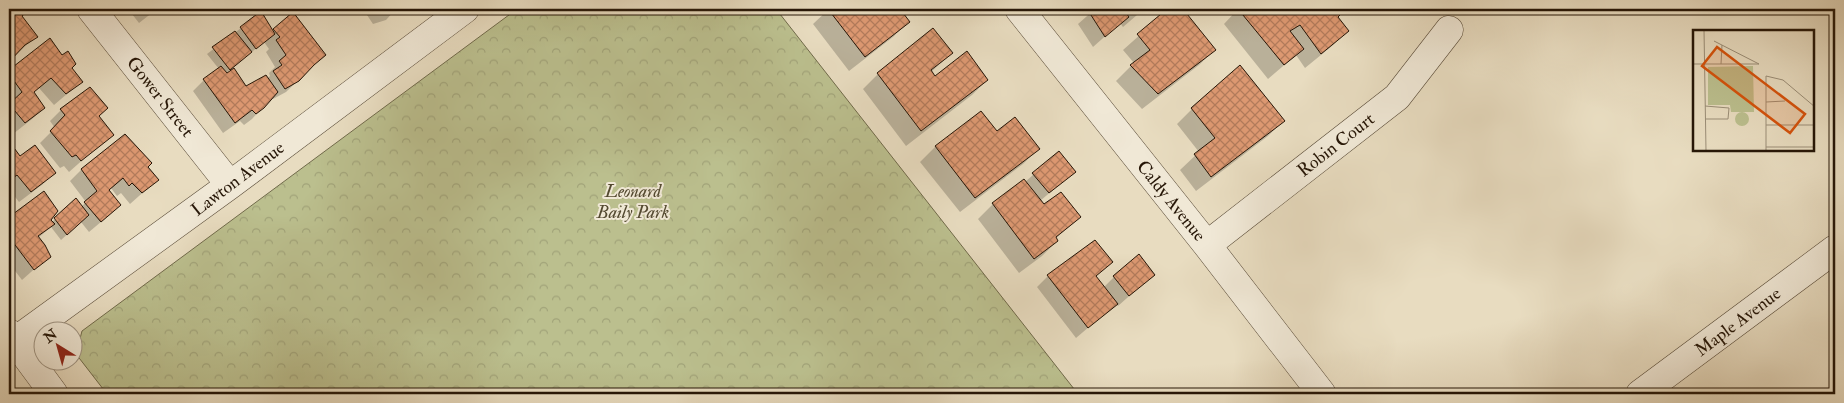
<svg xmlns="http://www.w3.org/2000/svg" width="1844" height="403" viewBox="0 0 1844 403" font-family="'IM FELL Double Pica',serif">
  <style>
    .park { fill: url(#park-crowns); stroke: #706a4a }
    .shadow { fill: #0003; fill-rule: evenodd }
    .building { fill: url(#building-cross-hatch); stroke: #261607 }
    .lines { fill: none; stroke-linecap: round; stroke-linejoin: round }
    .minor-casing { stroke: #564835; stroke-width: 29 }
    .tertiary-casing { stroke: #564835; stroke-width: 29 }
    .minor { stroke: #f0e8d6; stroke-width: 28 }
    .tertiary { stroke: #f0e8d6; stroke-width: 28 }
    .labels { text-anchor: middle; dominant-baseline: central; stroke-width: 4; stroke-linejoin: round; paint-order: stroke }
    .street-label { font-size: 18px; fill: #261607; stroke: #f0e8d6 }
    .park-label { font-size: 18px; font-style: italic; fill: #534930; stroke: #f0e8d6 }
    .inset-road { fill: none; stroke: #9a8d76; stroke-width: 1 }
    .view { fill: #d5520c; fill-opacity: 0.15; stroke: #d5520c; stroke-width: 2.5 }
    .inset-edge { fill: none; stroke: #261607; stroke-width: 2.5 }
  </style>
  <defs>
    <pattern id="park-crowns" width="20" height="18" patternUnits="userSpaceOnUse" patternTransform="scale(1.25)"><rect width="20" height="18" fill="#bbbf8e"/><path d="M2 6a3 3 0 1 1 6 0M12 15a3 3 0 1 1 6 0" fill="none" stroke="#a1a379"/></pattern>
    <pattern id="building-cross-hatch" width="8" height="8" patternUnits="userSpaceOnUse" patternTransform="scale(1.25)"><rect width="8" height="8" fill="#dc9871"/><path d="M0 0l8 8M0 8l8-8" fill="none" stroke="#b27b5b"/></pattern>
  </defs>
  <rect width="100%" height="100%" fill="#e8dcc0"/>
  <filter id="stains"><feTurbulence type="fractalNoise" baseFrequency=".004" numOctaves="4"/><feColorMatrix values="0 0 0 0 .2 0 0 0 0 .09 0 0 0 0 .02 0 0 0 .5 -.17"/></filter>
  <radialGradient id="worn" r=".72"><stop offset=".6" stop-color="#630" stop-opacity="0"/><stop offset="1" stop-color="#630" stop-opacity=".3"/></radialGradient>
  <!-- park -->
  <path class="park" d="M517,9H776L1078,394H107L76,354L82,331Z"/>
  <!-- shadow -->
  <path class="shadow" d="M9,9H28L21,17L36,37L9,60Z
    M128,9H157L139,23Z
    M363,9H396L386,20L373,24Z
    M829,9H898L908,22L893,37L849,71L813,24Z
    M1095,9H1144L1123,27L1120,23L1093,47L1078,24Z
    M1169,9H1182L1214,50L1199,65L1142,109L1116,81L1134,63L1123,50Z
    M1238,9H1344L1336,17L1347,31L1332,46L1305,68L1296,55L1268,79L1224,24Z
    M293,14L324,55L286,92L273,99L272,97L252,119L244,125L240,121L223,133L193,91L204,80L219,69L207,54L241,28L272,31ZM264,42L269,49L266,52L275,67L269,73L270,76L267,79L246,87L226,73Z
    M50,40L81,82L54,105L39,88L33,93L44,108L32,119L13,134L9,128V106L11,103L9,100V72Z
    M952,53L931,72L935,77L987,80L972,95L906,146L863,89L878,74Z
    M90,88L98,116L112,134L69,172L64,166L60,168L40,143L55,128L50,121L61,110Z
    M1192,109L1283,121L1268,136L1196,191L1180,170L1199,152L1177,124Z
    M981,112L997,133L1038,149L1023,164L960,212L920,162L935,147Z
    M124,135L157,180L130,204L121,193L117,196L111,188L108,191V216L89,232L81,222L61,240L51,227L38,238L49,256L22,280L9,263V219L43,193L49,220L52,222L76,200L81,207L86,202L70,181L81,170Z
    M9,143L20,157L54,172L43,184L19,202L9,189Z
    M1058,153L1074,172L1040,201L1043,206L1080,217L1055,239L1057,241L1042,256L1019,273L978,219L993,204L1025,182Z
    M1112,262L1095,277L1103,288L1114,277L1153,275L1118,306L1116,304L1076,338L1037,287L1048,276Z"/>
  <!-- building -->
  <path class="building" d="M9,9H30L22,16L38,37L25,45L9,62Z
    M828,9H900L910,22L865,57Z
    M1093,9H1123L1129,17L1105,37L1089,12Z
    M1167,9H1183L1216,50L1158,94L1130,65L1150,50L1137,34Z
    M1238,9H1346L1338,17L1349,31L1321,54L1300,25L1290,31L1304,49L1284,65Z
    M261,11L275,34L256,49L240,27Z
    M293,12L326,55L314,65L299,81L285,89L273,71L282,65L279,61L286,55L276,40L280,37L273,29Z
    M933,28L953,53L931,70L935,76L967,51L988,80L921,131L877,73Z
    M235,31L252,52L230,70L212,47Z
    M50,38L62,55L68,51L76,64L72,68L83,82L66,94L51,78L34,92L45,108L25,123L9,104L22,92L9,74V70Z
    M1240,65L1285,121L1211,177L1194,154L1215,138L1191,108Z
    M221,66L227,73L234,68L246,86L266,75L278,92L264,108L256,114L252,110L235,123L203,79Z
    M90,87L108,108L99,116L114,135L81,161L76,155L72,157L50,131L65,115L60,109Z
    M981,111L997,131L1015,117L1040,149L975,198L935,146Z
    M125,134L152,163L148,167L159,180L142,193L132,183L129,186L123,178L109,190L121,205L101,222L84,202L97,191L81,169Z
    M9,141L20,156L35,145L56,173L31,192L17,175L9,181Z
    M1059,151L1076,172L1049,193L1032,173Z
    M1024,179L1044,204L1061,192L1081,217L1056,237L1058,241L1034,259L992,203Z
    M44,191L58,211L51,220L55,224L38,236L45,245L51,257L34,270L9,237V217Z
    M76,198L89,215L67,235L54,218Z
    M1095,240L1113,262L1096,276L1118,304L1088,328L1047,275Z
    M1139,254L1155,275L1129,296L1113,276Z"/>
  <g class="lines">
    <defs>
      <path id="minor" d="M91,9L230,185
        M1019,9L1207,245L1322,394
        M1207,245L1397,97L1449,30
        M15,341L230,185L465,9
        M1640,394L1835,249"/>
      <path id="tertiary" d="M9,333L54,394"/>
    </defs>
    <!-- minor casing -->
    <use href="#minor" class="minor-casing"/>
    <!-- tertiary casing -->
    <use href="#tertiary" class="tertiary-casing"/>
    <!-- minor -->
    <use href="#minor" class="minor"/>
    <!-- tertiary -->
    <use href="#tertiary" class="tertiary"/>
  </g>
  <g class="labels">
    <!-- street labels -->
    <g class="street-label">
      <text transform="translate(160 97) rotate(52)">Gower Street</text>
      <text transform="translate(1336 145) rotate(-38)">Robin Court</text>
      <text transform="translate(238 179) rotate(-37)">Lawton Avenue</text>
      <text transform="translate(1171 201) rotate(51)">Caldy Avenue</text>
      <text transform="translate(1738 322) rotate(-37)">Maple Avenue</text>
    </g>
    <!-- park labels -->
    <g class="park-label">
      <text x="633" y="191">Leonard<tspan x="633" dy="21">Baily Park</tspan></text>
    </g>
  </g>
  <!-- overview -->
  <g transform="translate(1693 30)">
    <rect width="121" height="121" fill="#e8dcc0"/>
    <path d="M42 89a7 7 0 1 1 14 0a7 7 0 1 1-14 0Z" fill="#bbbf8e"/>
    <path d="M60,36L61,82H38L37,75H15V37Z" fill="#bbbf8e"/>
    <path class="inset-road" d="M11,0L13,121M0,34H66L21,11M28,34L29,15M73,46V121M73,46L90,50L122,77M73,72L92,71M12,76L36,78L35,89H12M73,95H122M73,117H122"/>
    <path class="view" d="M24,17L112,84L97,103L9,36Z"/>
    <rect width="121" height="121" class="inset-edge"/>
  </g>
  <!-- margin -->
  <rect width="1844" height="403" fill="none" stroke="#e8dcc0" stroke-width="30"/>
  <rect x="10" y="10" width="1824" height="383" fill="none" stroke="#261607" stroke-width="2.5"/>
  <rect x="15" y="15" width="1814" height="373" fill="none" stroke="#261607"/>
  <!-- north arrow -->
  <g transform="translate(58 346) rotate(323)"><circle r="24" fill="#f0e8d6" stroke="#9f9483"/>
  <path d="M0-4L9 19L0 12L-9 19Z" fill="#8f2418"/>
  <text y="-8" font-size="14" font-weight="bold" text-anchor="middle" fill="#261607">N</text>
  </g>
  <rect width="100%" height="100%" filter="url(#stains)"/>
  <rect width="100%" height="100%" fill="url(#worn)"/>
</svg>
